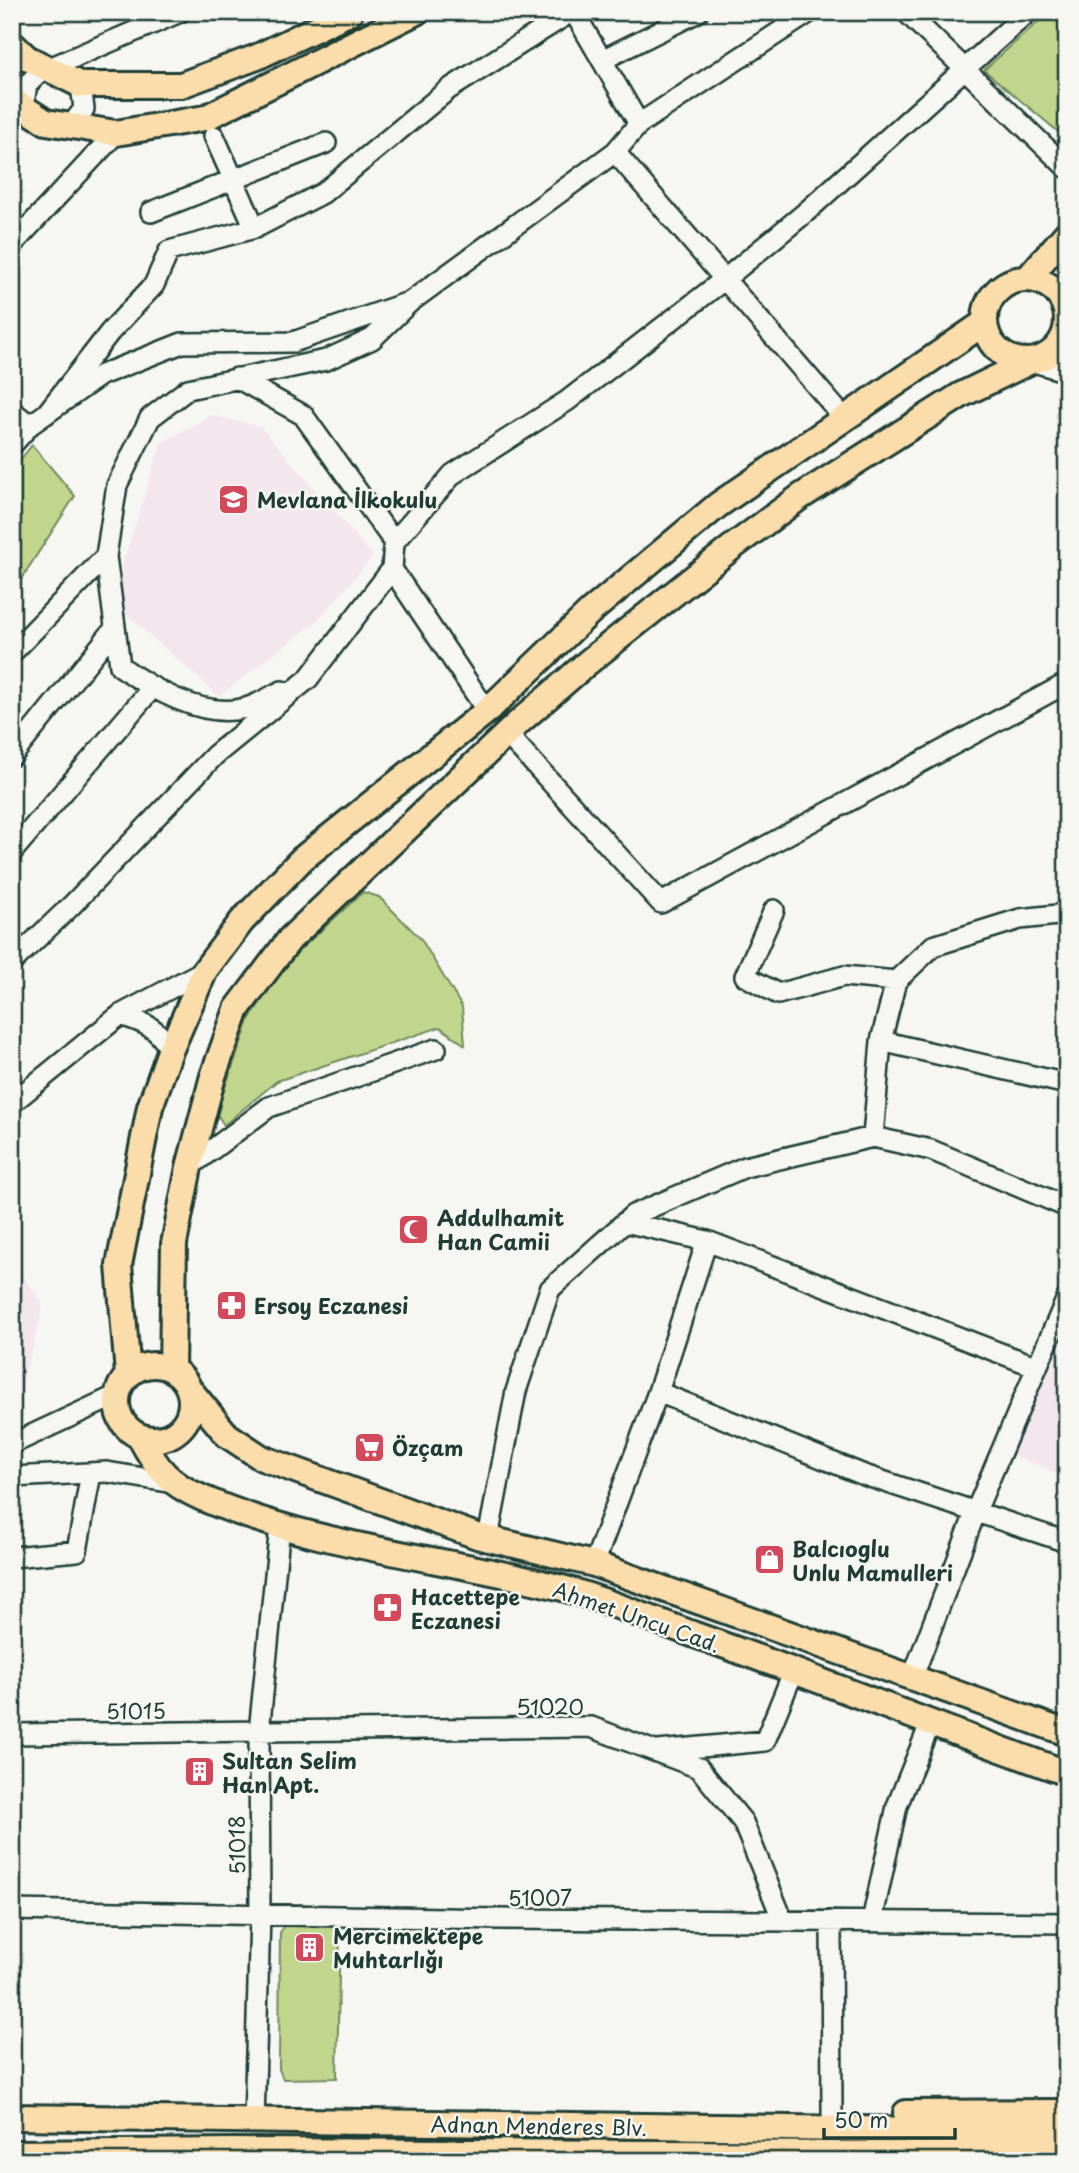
<svg xmlns="http://www.w3.org/2000/svg" width="1079" height="2173" viewBox="0 0 1079 2173" font-family="'Playpen Sans',sans-serif">
  <style>
    .built { fill: #f4e6ed }
    .green { fill: #c1d68c; stroke: #708a60; stroke-width: 2 }
    .lines { fill: none; stroke-linecap: round; stroke-linejoin: round }
    .minor-casing { stroke: #1f3d34; stroke-width: 24 }
    .major-casing { stroke: #1f3d34; stroke-width: 30 }
    .minor { stroke: #f6f6f2; stroke-width: 19 }
    .major { stroke: #fbddab; stroke-width: 24 }
    .labels { text-anchor: middle; dominant-baseline: central; stroke-width: 5; stroke-linejoin: round; paint-order: stroke }
    .poi-label { font-size: 21px; font-weight: bold; fill: #1f3d34; stroke: #f6f6f2; text-anchor: start }
    .street-label { font-size: 21px; fill: #1f3d34; stroke: #f6f6f2 }
  </style>
  <rect width="100%" height="100%" fill="#f6f6f2"/>
  <filter id="ink" filterUnits="userSpaceOnUse"><feTurbulence type="fractalNoise" baseFrequency=".0143" numOctaves="2"/><feDisplacementMap in="SourceGraphic" scale="14" xChannelSelector="R" yChannelSelector="G"/><feConvolveMatrix kernelMatrix="1 2 1 2 8 2 1 2 1" color-interpolation-filters="sRGB"/></filter>
  <g filter="url(#ink)">
    <!-- built -->
    <path class="built" d="M212,415L261,427L373,556L317,621L219,696L119,608L123,563L161,443Z
      M12,1262L42,1302V1312L19,1396L12,1399Z
      M1067,1332V1477L1011,1455Z"/>
    <!-- green -->
    <path class="green" d="M1049,12H1067V139L984,70Z
      M32,445L75,496L12,593V470Z
      M363,892L379,897L421,939L462,1007L465,1045L440,1027L277,1081L224,1125L216,1113L250,1018L291,958Z
      M340,1924L337,2078L283,2079L279,2069L280,1933L284,1925Z"/>
    <g class="lines">
      <defs>
        <path id="minor" d="M574,12L639,124
          M906,12L1067,168
          M602,60L698,12
          M23,108L27,85L40,72L180,12
          M69,128L84,109L81,85
          M214,136L255,228
          M615,152L844,418
          M151,212L326,143
          M12,245L116,133
          M1031,361L1067,372
          M237,378L303,415L394,542
          M12,411L30,425L101,375L182,343L293,342L406,303
          M46,414L110,332L154,285L169,251L255,228L323,193L449,89L571,12
          M12,445L30,425
          M106,556L120,666C152,689 200,717 241,709C255,707 269,697 282,691
          M12,653L106,556L117,485L150,418L188,389L326,360L372,339L410,302L615,152L639,124L810,12
          M487,711L392,569L394,542L453,474L567,401L725,279L806,212L1028,12
          M507,734L661,903L1067,683
          M12,756L115,628
          M12,852L153,687
          M774,910L745,976L778,994L844,976L896,981
          M12,962L72,905L215,755L308,679L392,569
          M120,1015C143,1022 160,1028 170,1051
          M881,1041L1067,1084
          M12,1103L120,1015L205,970
          M873,1137L881,1041L896,981L933,946L1020,919L1067,914
          M189,1167L269,1107L436,1049
          M625,1222L707,1241L1037,1367L1067,1298
          M658,1392L864,1475L1067,1542
          M12,1444L117,1395
          M12,1477L107,1472L174,1483
          M488,1538L516,1391L550,1289L633,1215L745,1167L873,1137L931,1150L1067,1207
          M12,1557L77,1551L91,1473
          M594,1564L658,1392L707,1241
          M913,1676L976,1511L1037,1367
          M12,1734L591,1727L699,1768L743,1822L783,1921
          M658,1751L765,1741L794,1670
          M12,1910L499,1919L1067,1923
          M831,1921L832,2114
          M872,1921L897,1806L930,1724
          M254,2122L260,1915L259,1732L280,1526"/>
        <path id="major" d="M12,44L27,58L81,85H181L257,57L350,12
          M12,100L46,122L116,133L205,118L416,12
          M1027,279L1067,233
          M985 320a41 41 0 1 1 82 0a41 41 0 1 1-82 0Z
          M117 1402a37 37 0 1 1 74 0a37 37 0 1 1-74 0Z
          M172,1369L174,1244L189,1167L213,1076L237,1009L290,939L518,723L587,663L731,548L800,497L961,395L1031,361
          M128,1375L119,1265L150,1107L170,1051L205,970L242,921L302,859L487,711L590,612L718,505L984,323
          M190,1390L227,1435L262,1458L477,1536L594,1564L1067,1733
          M140,1437C157,1469 168,1483 202,1498C318,1548 445,1557 566,1589C609,1601 653,1620 695,1635C820,1679 942,1729 1067,1773
          M906,2113L1067,2112
          M12,2117L1067,2132
          M12,2153L233,2151L1067,2155"/>
      </defs>
      <!-- minor casing -->
      <use href="#minor" class="minor-casing"/>
      <!-- major casing -->
      <use href="#major" class="major-casing"/>
      <!-- minor -->
      <use href="#minor" class="minor"/>
      <!-- major -->
      <use href="#major" class="major"/>
    </g>
  </g>
  <!-- icons -->
  <defs>
    <symbol id="school-square" viewBox="-11 -11 22 22"><rect x="-9" y="-9" width="18" height="18" rx="4" fill="#d1495b" stroke="#f6f6f2"/><path d="M0-5L7-2L0 1L-7-2ZM-4 1L0 2.5L4 1V4Q0 6-4 4Z" fill="#fff"/></symbol>
    <symbol id="mosque-square" viewBox="-11 -11 22 22"><rect x="-9" y="-9" width="18" height="18" rx="4" fill="#d1495b" stroke="#f6f6f2"/><path d="M3.5-4.9A6 6 0 1 0 3.5 4.9A5 5 0 1 1 3.5-4.9Z" fill="#fff"/></symbol>
    <symbol id="pharmacy-square" viewBox="-11 -11 22 22"><rect x="-9" y="-9" width="18" height="18" rx="4" fill="#d1495b" stroke="#f6f6f2"/><path d="M-2-6h4v4h4v4h-4v4h-4v-4h-4v-4h4Z" fill="#fff"/></symbol>
    <symbol id="supermarket-square" viewBox="-11 -11 22 22"><rect x="-9" y="-9" width="18" height="18" rx="4" fill="#d1495b" stroke="#f6f6f2"/><path d="M-6-5.5h2.5l.6 2H6L4.5 2H-2.5L-4.4-4H-6ZM-1.5 3.2a1.3 1.3 0 1 0 .1 0ZM3 3.2a1.3 1.3 0 1 0 .1 0Z" fill="#fff"/></symbol>
    <symbol id="shop-square" viewBox="-11 -11 22 22"><rect x="-9" y="-9" width="18" height="18" rx="4" fill="#d1495b" stroke="#f6f6f2"/><path d="M-5-2.5h2.3a2.7 3.5 0 0 1 5.4 0H5L5.5 6h-11ZM-1.5-2.5h3a1.5 2.3 0 0 0-3 0Z" fill="#fff"/></symbol>
    <symbol id="building-square" viewBox="-11 -11 22 22"><rect x="-9" y="-9" width="18" height="18" rx="4" fill="#d1495b" stroke="#f6f6f2"/><path d="M-4-6H4V6H1V3H-1V6H-4ZM-2.5-4.3h1.7v1.8h-1.7ZM.8-4.3h1.7v1.8H.8ZM-2.5-1h1.7V.8h-1.7ZM.8-1h1.7V.8H.8Z" fill="#fff"/></symbol>
  </defs>
  <g fill-rule="evenodd">
    <use href="#school-square" x="216" y="482" width="35" height="35"/>
    <use href="#mosque-square" x="396" y="1212" width="35" height="35"/>
    <use href="#pharmacy-square" x="214" y="1288" width="35" height="35"/>
    <use href="#supermarket-square" x="352" y="1430" width="35" height="35"/>
    <use href="#shop-square" x="752" y="1542" width="35" height="35"/>
    <use href="#pharmacy-square" x="370" y="1590" width="35" height="35"/>
    <use href="#building-square" x="182" y="1754" width="35" height="35"/>
    <use href="#building-square" x="292" y="1930" width="35" height="35"/>
  </g>
  <g class="labels">
    <!-- poi labels -->
    <g class="poi-label">
      <text x="257" y="499">Mevlana İlkokulu</text>
      <text x="437" y="1217">Addulhamit<tspan x="437" dy="24">Han Camii</tspan></text>
      <text x="254" y="1305">Ersoy Eczanesi</text>
      <text x="392" y="1447">Özçam</text>
      <text x="792" y="1548">Balcıoglu<tspan x="792" dy="24">Unlu Mamulleri</tspan></text>
      <text x="411" y="1596">Hacettepe<tspan x="411" dy="24">Eczanesi</tspan></text>
      <text x="222" y="1760">Sultan Selim<tspan x="222" dy="24">Han Apt.</tspan></text>
      <text x="333" y="1935">Mercimektepe<tspan x="333" dy="24">Muhtarlığı</tspan></text>
    </g>
    <!-- street labels -->
    <g class="street-label">
      <text transform="translate(637 1616) rotate(19)">Ahmet Uncu Cad.</text>
      <text x="550" y="1706">51020</text>
      <text transform="translate(136 1710) rotate(-1)">51015</text>
      <text transform="translate(236 1845) rotate(-91)">51018</text>
      <text x="540" y="1897">51007</text>
      <text transform="translate(539 2125) rotate(1)">Adnan Menderes Blv.</text>
    </g>
  </g>
  <!-- margin -->
  <rect width="1079" height="2173" fill="none" stroke="#f6f6f2" stroke-width="42"/>
  <rect x="21" y="21" width="1037" height="2131" fill="none" stroke="#1f3d34" stroke-width="2.5" filter="url(#ink)"/>
  <!-- scale -->
  <path d="M824 2128v10h131v-10" fill="none" stroke="#1f3d34" stroke-width="3.5"/>
  <text x="834" y="2128" font-size="21" fill="#1f3d34" stroke="#f6f6f2" stroke-width="5" paint-order="stroke">50 m</text>
</svg>
